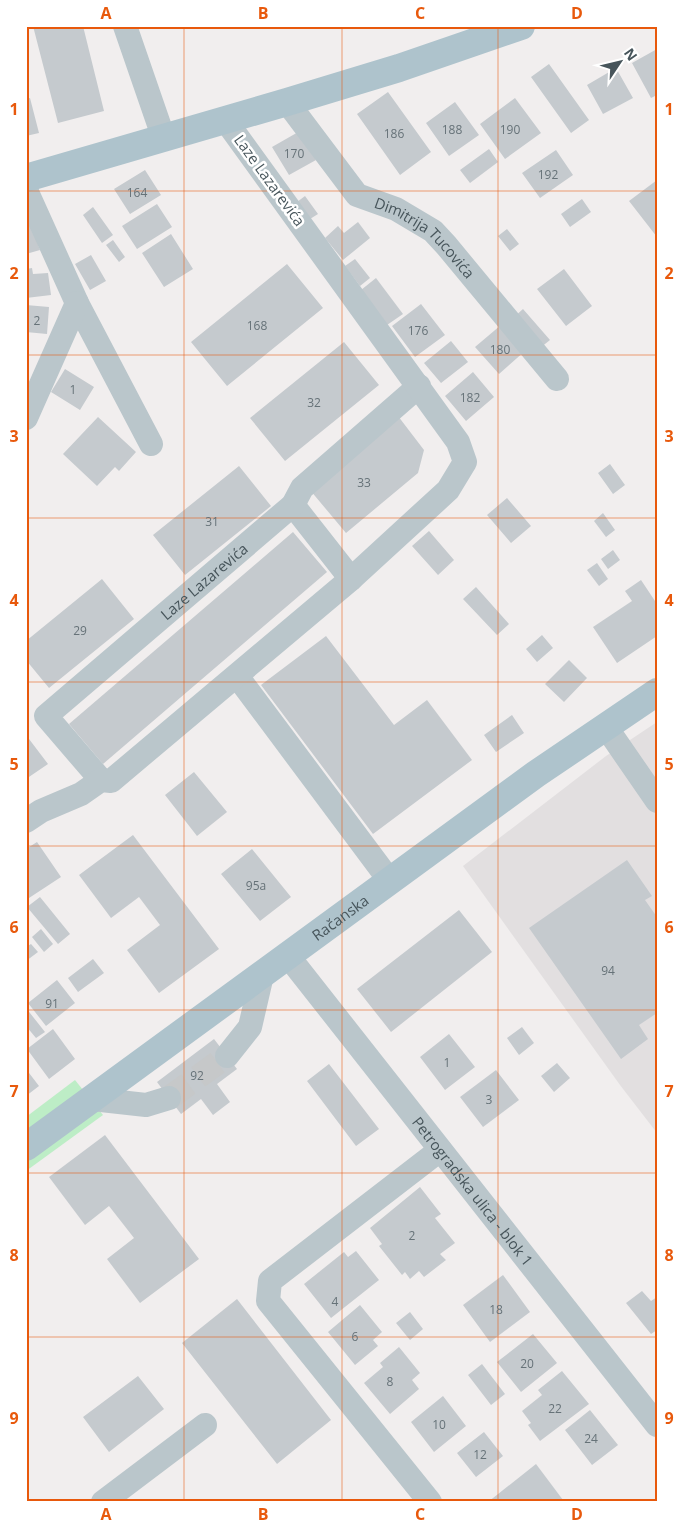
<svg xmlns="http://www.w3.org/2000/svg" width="683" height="1528" viewBox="0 0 683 1528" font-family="'Open Sans',sans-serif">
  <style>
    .education { fill: #e2dfe0 }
    .green { fill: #bdedc6 }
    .building { fill: #c5cace }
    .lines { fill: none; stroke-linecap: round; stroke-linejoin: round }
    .minor-tunnel { stroke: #c6c8c9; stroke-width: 24; stroke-dasharray: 24 12; stroke-linecap: butt }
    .minor { stroke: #bac6cb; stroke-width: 24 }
    .major { stroke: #aec3cc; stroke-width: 28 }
    .grid { fill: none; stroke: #e8590c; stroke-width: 1; stroke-opacity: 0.55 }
    .labels { text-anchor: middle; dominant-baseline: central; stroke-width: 5; stroke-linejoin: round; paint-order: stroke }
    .number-label { font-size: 12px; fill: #667278 }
    .street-label { font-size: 15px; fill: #47555b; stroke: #fff }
    .neatline { fill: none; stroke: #e8590c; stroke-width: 2 }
    .grid-label { font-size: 16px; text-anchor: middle; font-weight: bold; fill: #e8590c }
  </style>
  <rect width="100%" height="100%" fill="#f1eeee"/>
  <!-- education -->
  <path class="education" d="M657,722V1133L620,1085L463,866L606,756Z"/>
  <!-- green -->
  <path class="green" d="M75,1080L103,1115L26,1171V1117Z"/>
  <!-- building -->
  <path class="building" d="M33,26H83L104,111L58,123Z
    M657,49V95L651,98L632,63Z
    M549,64L589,120L571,133L531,77Z
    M616,68L633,98L603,114L587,85Z
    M388,92L431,152L400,175L357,114Z
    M30,98L39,133L26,136V99Z
    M515,98L541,133L505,159L480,124Z
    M455,102L479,135L449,156L426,123Z
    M300,131L316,160L289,175L272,147Z
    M489,149L498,162L470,183L460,170Z
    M556,150L573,175L540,198L522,173Z
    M145,170L161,195L130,214L114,189Z
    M657,180V237L629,201Z
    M305,196L318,214L310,219L297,202Z
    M582,199L591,212L570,227L561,214Z
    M157,204L172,227L137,249L122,226Z
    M93,207L113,235L102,243L83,215Z
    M26,212L40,250L26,254Z
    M358,222L370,238L343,260L325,238L338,226L344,233Z
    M507,229L519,244L510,251L498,236Z
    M171,234L193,269L164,287L142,253Z
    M113,240L125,257L119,262L106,245Z
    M91,255L106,281L90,290L75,264Z
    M355,259L370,278L360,286L345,266Z
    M287,264L323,308L227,386L191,342Z
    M32,268L33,274L48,273L51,295L26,298V269Z
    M564,269L592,306L566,326L537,289Z
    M376,278L403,314L387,325L361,290Z
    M421,304L445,335L415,357L392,326Z
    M26,305L49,307L47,334L26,332Z
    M523,309L550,340L540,348L513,318Z
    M501,325L525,351L499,374L475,347Z
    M451,341L468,362L441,383L424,363Z
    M344,342L379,385L285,461L250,418Z
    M65,369L94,387L80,410L51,392Z
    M473,372L494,397L466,421L445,396Z
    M398,416L424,450L418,473L346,533L310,490Z
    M98,417L136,452L119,471L115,467L97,486L63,454Z
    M610,464L625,485L613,494L598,473Z
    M239,466L271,506L185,575L153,535Z
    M507,498L531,526L511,543L487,515Z
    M603,513L615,530L606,537L594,521Z
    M429,531L454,560L438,575L412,546Z
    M293,532L327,572L103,764L69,724Z
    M613,550L620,560L608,569L601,559Z
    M597,563L608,579L599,586L587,570Z
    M102,579L134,619L49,688L26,660V641Z
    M641,580L657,604V636L617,663L593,627L632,601L625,591Z
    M476,587L509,624L497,635L463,599Z
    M542,635L553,648L537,662L526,649Z
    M326,636L394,725L427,700L472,760L373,834L261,685Z
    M569,660L587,678L564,702L545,684Z
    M512,715L524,733L496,752L484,735Z
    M26,735L48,764L26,779Z
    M194,772L227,812L197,836L165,795Z
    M133,835L219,949L159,993L127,950L160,925L139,897L111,918L79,875Z
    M37,842L61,877L29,898L26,895V849Z
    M252,849L291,897L260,921L221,874Z
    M627,860L652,896L645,900L657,917V1013L639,1025L648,1039L621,1059L529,928Z
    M40,897L70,934L58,944L27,907Z
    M459,910L492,952L391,1032L357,989Z
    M41,929L53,944L44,952L32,937Z
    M31,944L38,952L26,961V947Z
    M93,959L104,973L78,992L68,978Z
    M57,980L75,1003L46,1026L28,1003Z
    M26,1008L45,1032L36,1038L26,1026Z
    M522,1027L534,1043L519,1055L507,1038Z
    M53,1029L75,1059L49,1079L27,1049Z
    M449,1034L475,1067L445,1090L420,1057Z
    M214,1039L237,1069L217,1084L230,1102L213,1115L201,1099L181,1114L157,1082Z
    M557,1063L570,1078L554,1092L541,1076Z
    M329,1064L379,1129L356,1146L307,1081Z
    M26,1069L39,1086L26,1096Z
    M496,1070L519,1100L483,1127L460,1097Z
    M105,1135L199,1259L140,1303L107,1259L134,1238L109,1206L85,1225L49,1177Z
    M420,1187L441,1214L435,1218L455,1243L440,1254L446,1260L424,1277L419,1271L410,1279L405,1272L402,1275L379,1246L382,1244L370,1228Z
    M356,1251L379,1280L331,1318L304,1284L344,1252L348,1257Z
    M503,1275L530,1312L490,1342L463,1305Z
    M642,1291L651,1301L657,1297V1330L651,1334L626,1303Z
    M237,1299L331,1420L277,1464L182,1343Z
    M360,1305L382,1332L373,1340L378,1346L355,1365L328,1332Z
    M410,1312L423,1329L410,1340L396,1323Z
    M533,1334L557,1363L521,1392L497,1362Z
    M399,1347L420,1373L412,1380L419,1389L390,1414L364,1383L383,1367L380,1363Z
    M482,1364L505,1394L491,1405L468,1375Z
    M562,1371L589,1404L540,1441L528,1425L531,1423L522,1411L542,1395L538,1390Z
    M138,1376L164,1409L109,1452L83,1417Z
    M443,1396L466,1426L434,1452L411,1422Z
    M590,1410L618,1445L592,1465L565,1430Z
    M484,1432L503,1456L476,1477L457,1453Z
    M536,1464L563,1500L561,1502H488Z"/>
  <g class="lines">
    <!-- minor-tunnel -->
    <path class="minor-tunnel" d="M169,1098L227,1056"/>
    <!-- minor -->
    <g class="minor">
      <path d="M125,26L164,139"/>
      <path id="s1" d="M287,102L357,195L396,209L433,231L446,245L557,379"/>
      <path d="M26,190L77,303L151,444"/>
      <path d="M26,418L77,303"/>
      <path d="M293,505L351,579"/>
      <path d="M237,676L390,881"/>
      <path d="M606,727L657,801"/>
      <path id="s2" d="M101,780L46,716L293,505L302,488L419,386"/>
      <path d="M26,821L41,811L81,794L101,780L111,781L351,579L448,490L465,462L458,442L226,121"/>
      <path id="s3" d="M288,956L657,1425"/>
      <path d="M227,1056L250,1027L262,975"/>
      <path d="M92,1099L146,1105L169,1098"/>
      <path d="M103,1502L205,1425"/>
      <path d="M430,1502L268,1301L270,1281L440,1150"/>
    </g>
    <!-- major -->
    <g class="major">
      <path d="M26,178L287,102L399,68L521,26"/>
      <path id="s4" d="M26,1147L536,774L657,692"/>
    </g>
  </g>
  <!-- grid -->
  <path class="grid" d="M184,26V1502M342,26V1502M498,26V1502M26,191H657M26,355H657M26,518H657M26,682H657M26,846H657M26,1010H657M26,1173H657M26,1337H657"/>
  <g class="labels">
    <!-- number labels -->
    <g class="number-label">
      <text x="452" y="129">188</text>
      <text x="510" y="129">190</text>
      <text x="394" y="133">186</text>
      <text x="294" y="153">170</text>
      <text x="548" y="174">192</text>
      <text x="137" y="192">164</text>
      <text x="37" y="320">2</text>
      <text x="257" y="325">168</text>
      <text x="418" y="330">176</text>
      <text x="500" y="349">180</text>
      <text x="73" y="389">1</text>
      <text x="470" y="397">182</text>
      <text x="314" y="402">32</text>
      <text x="364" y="482">33</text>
      <text x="212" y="521">31</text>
      <text x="80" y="630">29</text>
      <text x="256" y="885">95a</text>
      <text x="608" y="970">94</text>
      <text x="52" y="1003">91</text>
      <text x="447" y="1062">1</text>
      <text x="197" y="1075">92</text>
      <text x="489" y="1099">3</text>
      <text x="412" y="1235">2</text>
      <text x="335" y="1301">4</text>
      <text x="496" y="1309">18</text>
      <text x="355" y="1336">6</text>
      <text x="527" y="1363">20</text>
      <text x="390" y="1381">8</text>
      <text x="555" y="1408">22</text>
      <text x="439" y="1424">10</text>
      <text x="591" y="1438">24</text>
      <text x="480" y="1454">12</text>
    </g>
    <!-- street labels -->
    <g class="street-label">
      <text transform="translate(270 180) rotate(54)">Laze Lazarevića</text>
      <text stroke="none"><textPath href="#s1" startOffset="198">Dimitrija Tucovića</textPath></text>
      <text stroke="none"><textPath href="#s2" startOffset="292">Laze Lazarevića</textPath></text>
      <text stroke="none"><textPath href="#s4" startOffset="389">Račanska</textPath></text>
      <text stroke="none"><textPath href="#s3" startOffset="299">Petrogradska ulica - blok 1</textPath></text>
    </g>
  </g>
  <!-- border -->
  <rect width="683" height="1528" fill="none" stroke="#ffffff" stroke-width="55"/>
  <!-- north arrow -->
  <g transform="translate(620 62) rotate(55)" stroke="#ffffff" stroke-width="4" paint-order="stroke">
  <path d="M0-4L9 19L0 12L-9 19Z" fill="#47555b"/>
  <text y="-8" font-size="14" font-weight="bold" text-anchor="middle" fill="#47555b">N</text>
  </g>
  <rect x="28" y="28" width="628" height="1472" class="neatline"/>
  <g class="grid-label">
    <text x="106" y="19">A</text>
    <text x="263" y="19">B</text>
    <text x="420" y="19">C</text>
    <text x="577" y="19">D</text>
    <text x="14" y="115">1</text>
    <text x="669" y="115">1</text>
    <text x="14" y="279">2</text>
    <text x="669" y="279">2</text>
    <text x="14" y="442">3</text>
    <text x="669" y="442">3</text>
    <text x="14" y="606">4</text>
    <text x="669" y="606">4</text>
    <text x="14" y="770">5</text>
    <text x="669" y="770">5</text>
    <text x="14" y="933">6</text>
    <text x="669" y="933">6</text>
    <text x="14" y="1097">7</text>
    <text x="669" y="1097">7</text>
    <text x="14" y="1261">8</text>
    <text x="669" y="1261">8</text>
    <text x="14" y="1424">9</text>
    <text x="669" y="1424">9</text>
    <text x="106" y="1520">A</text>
    <text x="263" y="1520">B</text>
    <text x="420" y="1520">C</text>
    <text x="577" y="1520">D</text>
  </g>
</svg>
